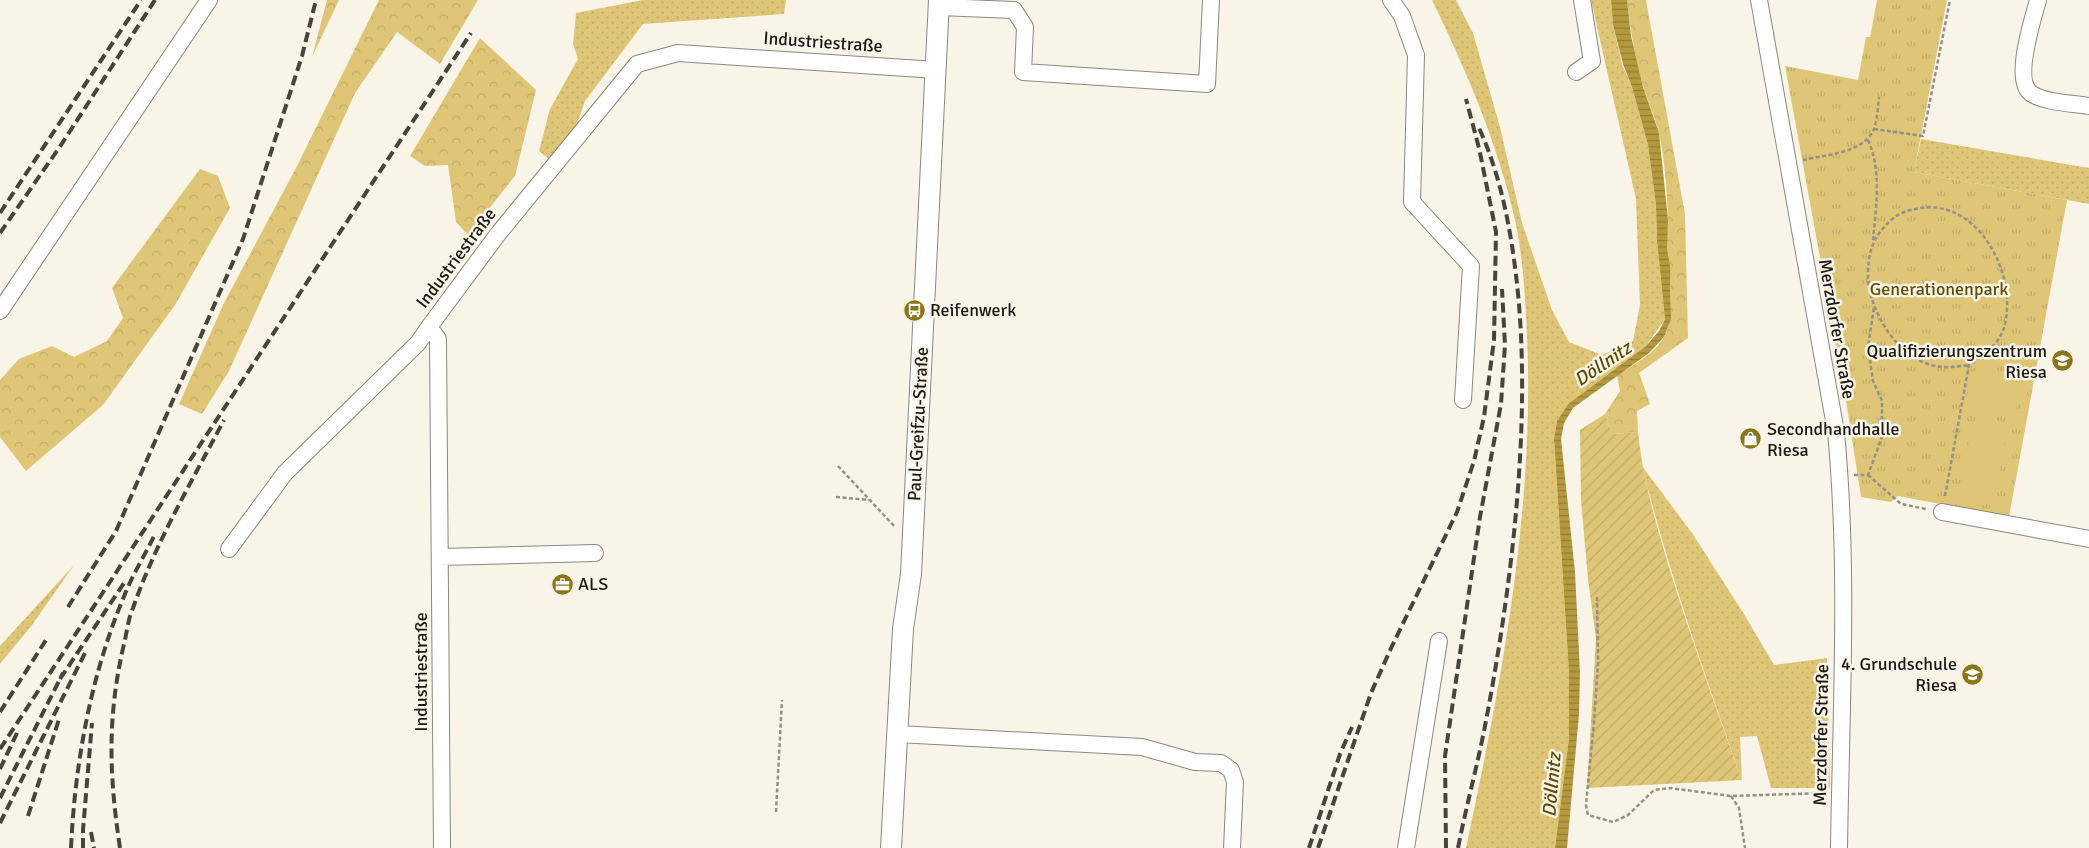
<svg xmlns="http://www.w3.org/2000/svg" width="2089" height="848" viewBox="0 0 2089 848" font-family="Signika,sans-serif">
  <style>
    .grass { fill: url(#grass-dots) }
    .forest { fill: url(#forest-crowns) }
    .park { fill: url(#park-tufts) }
    .garden { fill: url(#garden-furrows) }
    .pitch { fill: #dfc677 }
    .water { fill: url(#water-rules) }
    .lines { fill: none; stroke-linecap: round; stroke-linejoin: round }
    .minor-casing { stroke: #8b887d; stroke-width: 18 }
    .major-casing { stroke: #8b887d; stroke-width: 22 }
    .path { stroke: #939087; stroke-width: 2.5; stroke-dasharray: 4 2.5; stroke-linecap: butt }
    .minor { stroke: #fff; stroke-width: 16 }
    .major { stroke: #fff; stroke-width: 20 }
    .rail { stroke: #45443d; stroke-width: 4; stroke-dasharray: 10 5; stroke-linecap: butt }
    .labels { text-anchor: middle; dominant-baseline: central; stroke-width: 5; stroke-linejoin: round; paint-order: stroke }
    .street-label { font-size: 18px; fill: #1a1914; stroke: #f8f4e8 }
    .park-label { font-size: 18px; fill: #614f04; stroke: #f8f4e8 }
    .poi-label { font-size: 18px; fill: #1a1914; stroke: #f8f4e8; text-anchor: start }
    .water-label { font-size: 19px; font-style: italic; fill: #5d4b00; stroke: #f8f4e8 }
  </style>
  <defs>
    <pattern id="grass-dots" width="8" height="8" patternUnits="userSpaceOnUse" patternTransform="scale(1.25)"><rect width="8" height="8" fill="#dfc677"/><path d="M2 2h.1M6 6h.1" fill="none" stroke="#bfaa66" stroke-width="1.8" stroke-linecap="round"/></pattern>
    <pattern id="forest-crowns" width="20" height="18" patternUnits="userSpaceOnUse" patternTransform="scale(1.25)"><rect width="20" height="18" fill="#dfc677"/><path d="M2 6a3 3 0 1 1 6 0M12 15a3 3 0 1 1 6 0" fill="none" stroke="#bfaa66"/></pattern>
    <pattern id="park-tufts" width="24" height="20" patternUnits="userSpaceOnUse" patternTransform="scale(1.25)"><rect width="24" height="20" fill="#dfc677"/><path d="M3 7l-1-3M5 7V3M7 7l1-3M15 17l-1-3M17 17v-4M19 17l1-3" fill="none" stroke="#bfaa66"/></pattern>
    <pattern id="garden-furrows" width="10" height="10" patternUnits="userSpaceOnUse" patternTransform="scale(1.25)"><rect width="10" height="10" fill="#dfc677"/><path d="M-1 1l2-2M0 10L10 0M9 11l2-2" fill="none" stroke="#bfaa66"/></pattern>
    <pattern id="water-rules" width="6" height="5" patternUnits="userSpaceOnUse" patternTransform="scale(1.25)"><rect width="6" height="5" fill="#b4993d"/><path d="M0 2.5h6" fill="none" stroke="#927c32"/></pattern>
  </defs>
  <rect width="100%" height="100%" fill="#f8f4e8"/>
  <!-- grass -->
  <path class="grass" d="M643,0H786L784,14L643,24L585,101L576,127L549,159L539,151L550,109L578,59L573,44L576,13Z
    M1432,0H1456L1473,33L1500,127L1522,223L1552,310L1569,342L1602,355L1633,341L1640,305L1636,199L1591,0H1611L1613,25L1622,64L1632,87L1648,145L1656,205L1657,241L1665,319L1646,346L1568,404L1557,421L1554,440L1569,673V738L1555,848H1466C1502,679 1535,506 1527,333C1525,296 1523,257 1515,220C1498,144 1466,70 1432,0Z
    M1921,139L2089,168V204L1914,172Z
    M1642,466L1692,533L1744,614L1774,665L1827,658L1830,788H1771L1757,736L1740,737L1742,780C1705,676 1669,573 1642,466Z
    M74,565L32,625L0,664V646Z"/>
  <!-- forest -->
  <path class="forest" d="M327,0H339L312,57Z
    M379,0H478L440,64L397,32L355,93L229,371L202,414L179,404L224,303L297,166Z
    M1627,0H1646L1685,214L1688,338L1639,373L1650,404L1637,411L1638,432L1612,434L1605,414L1620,391L1617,376C1632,365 1655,354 1664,337C1676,313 1670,276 1667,251C1665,241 1668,230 1668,220C1667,192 1665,160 1659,133C1655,117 1648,102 1643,86C1635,57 1630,29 1627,0Z
    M480,38L536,90L515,176L468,235L456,222L448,165L425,166L410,156Z
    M200,169L218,176L230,208L175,305L103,405L26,471L0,437V380L19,359L52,346L74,357L107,341L123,318L112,288Z"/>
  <!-- park -->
  <path class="park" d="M1877,0H1947L1914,172L2067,200L2009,517L1898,496L1891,502L1861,497L1845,394L1785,66L1858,80L1866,37H1870Z"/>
  <!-- garden -->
  <path class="garden" d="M1605,414L1612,434L1638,432C1643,481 1657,527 1671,574C1693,643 1717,712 1742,780L1587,788L1596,639L1588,579L1581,500L1580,430Z"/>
  <!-- pitch -->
  <path class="pitch" d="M1972,374L2021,383L2015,417L1965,408Z
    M1972,424L2007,431L1995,502L1959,496Z"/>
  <!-- water -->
  <path class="water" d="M1611,0H1627L1631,36L1643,87L1659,133L1668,220L1667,249L1670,266L1671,319L1664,337L1649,353L1573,408L1564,423L1561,439L1575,572L1580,673L1579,714L1567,848H1555L1569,738V673L1554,439L1557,421L1568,404L1646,346L1659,331L1665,319L1657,241L1656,205L1648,145L1632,87L1623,64L1613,25Z"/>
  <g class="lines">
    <defs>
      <path id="minor" d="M1391,0L1402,16L1416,55L1412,202L1471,266L1463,400
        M1759,0L1836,432C1849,569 1841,710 1839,848
        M2038,0C2033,19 2012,82 2032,94C2047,103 2072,103 2089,106
        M939,7L1014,10L1025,27L1023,72L1207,84L1211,0
        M1576,72L1592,61L1582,0
        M0,311L209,0
        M1942,512L2089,539
        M229,549L285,473L418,343L429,327
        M440,557L595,553
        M898,734L1142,747L1195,762L1221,763L1231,770L1235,782L1232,848
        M442,848L438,339L429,327L498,234L637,64L678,53L937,70
        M1406,848L1439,641"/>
      <path id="major" d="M891,848L903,629L911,574L939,0"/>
    </defs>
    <!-- minor casing -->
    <use href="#minor" class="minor-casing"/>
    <!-- major casing -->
    <use href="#major" class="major-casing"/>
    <!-- path -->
    <path class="path" d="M1874,129L1923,136L1950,0
      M1868,140C1882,171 1876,207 1873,240
      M1803,160C1825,155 1862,153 1873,131C1877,122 1878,108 1879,97
      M838,466L895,527
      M1854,475H1868L1882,437V401L1873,381L1868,347L1874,307
      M1868,475L1901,504L1926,509
      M1945,496L1969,365C1984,355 2001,343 2005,324C2017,273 1978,199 1920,208C1909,210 1898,213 1890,221C1873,237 1868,252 1868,275C1868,308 1895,354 1928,364C1942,369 1955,367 1969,365
      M836,497L869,500
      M1597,597L1598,662L1594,722L1586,805L1588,815L1613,822L1628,815L1654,790L1670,788L1731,796L1826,793
      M1731,796L1739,808L1745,848
      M776,812L782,700"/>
    <!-- minor -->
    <use href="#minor" class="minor"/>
    <!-- major -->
    <use href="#major" class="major"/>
    <!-- rail -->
    <path class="rail" d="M0,213L141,0
      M0,233L61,145L155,0
      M68,607L116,531L243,239L302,56L316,0
      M60,679L126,580
      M0,712L46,640
      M0,749L471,33
      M0,769L17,733
      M0,798L63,673
      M28,816L60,716
      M0,823L87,649
      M91,832L94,848
      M71,848C75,762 91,674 125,594C133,574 145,555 154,536
      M83,848V830L92,723
      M120,848C109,775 107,717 124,644C127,632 128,619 133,608C156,542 192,481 224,420
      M1309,848L1340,754L1352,727
      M1318,848L1371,693L1392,646L1457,512L1474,461L1484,417L1494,340L1496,232L1479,148L1466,99
      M1446,848L1445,756L1480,517L1501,404L1505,345L1502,289
      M1458,848C1466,807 1477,767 1485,726C1512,585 1533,417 1516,275C1510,225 1500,174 1479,128"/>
  </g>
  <!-- icons -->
  <defs>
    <symbol id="bus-disc" viewBox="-11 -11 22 22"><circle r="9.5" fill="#8c7418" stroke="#f8f4e8"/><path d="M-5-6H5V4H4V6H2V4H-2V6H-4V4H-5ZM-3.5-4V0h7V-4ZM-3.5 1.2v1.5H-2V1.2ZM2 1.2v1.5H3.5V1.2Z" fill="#fff"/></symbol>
    <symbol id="university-disc" viewBox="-11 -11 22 22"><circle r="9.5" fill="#8c7418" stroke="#f8f4e8"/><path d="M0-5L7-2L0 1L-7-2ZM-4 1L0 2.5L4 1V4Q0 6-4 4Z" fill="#fff"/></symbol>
    <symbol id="shop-disc" viewBox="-11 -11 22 22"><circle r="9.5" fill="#8c7418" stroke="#f8f4e8"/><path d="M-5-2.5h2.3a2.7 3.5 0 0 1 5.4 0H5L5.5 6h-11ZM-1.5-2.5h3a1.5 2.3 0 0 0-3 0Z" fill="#fff"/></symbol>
    <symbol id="office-disc" viewBox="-11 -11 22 22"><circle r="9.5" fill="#8c7418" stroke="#f8f4e8"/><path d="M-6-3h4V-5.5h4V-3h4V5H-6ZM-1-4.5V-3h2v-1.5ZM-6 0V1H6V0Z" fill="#fff"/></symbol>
    <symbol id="school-disc" viewBox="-11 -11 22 22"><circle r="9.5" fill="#8c7418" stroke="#f8f4e8"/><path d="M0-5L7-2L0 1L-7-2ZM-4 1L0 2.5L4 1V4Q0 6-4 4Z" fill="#fff"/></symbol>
  </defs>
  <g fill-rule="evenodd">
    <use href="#bus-disc" x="902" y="298" width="25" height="25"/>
    <use href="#university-disc" x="2050" y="348" width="25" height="25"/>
    <use href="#shop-disc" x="1738" y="426" width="25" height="25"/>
    <use href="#office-disc" x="550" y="572" width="25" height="25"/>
    <use href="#school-disc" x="1960" y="662" width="25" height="25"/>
  </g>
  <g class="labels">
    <!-- street labels -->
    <g class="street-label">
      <text transform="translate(823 42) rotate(4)">Industriestraße</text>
      <text transform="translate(456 258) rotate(-53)">Industriestraße</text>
      <text transform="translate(1837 329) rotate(80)">Merzdorfer Straße</text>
      <text transform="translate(918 424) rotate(-87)">Paul-Greifzu-Straße</text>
      <text transform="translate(421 672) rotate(-90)">Industriestraße</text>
      <text transform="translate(1821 735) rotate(-89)">Merzdorfer Straße</text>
    </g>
    <!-- park labels -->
    <g class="park-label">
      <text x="1939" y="289">Generationenpark</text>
    </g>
    <!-- poi labels -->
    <g class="poi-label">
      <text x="930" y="310">Reifenwerk</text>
      <text x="2047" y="351" text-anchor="end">Qualifizierungszentrum<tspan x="2047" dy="21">Riesa</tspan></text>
      <text x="1767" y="429">Secondhandhalle<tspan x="1767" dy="21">Riesa</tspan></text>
      <text x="578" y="584">ALS</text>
      <text x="1957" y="664" text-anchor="end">4. Grundschule<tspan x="1957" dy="21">Riesa</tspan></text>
    </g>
    <!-- water labels -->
    <g class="water-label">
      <text transform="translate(1603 364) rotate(-34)">Döllnitz</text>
      <text transform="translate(1552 785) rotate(-85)">Döllnitz</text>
    </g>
  </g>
</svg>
